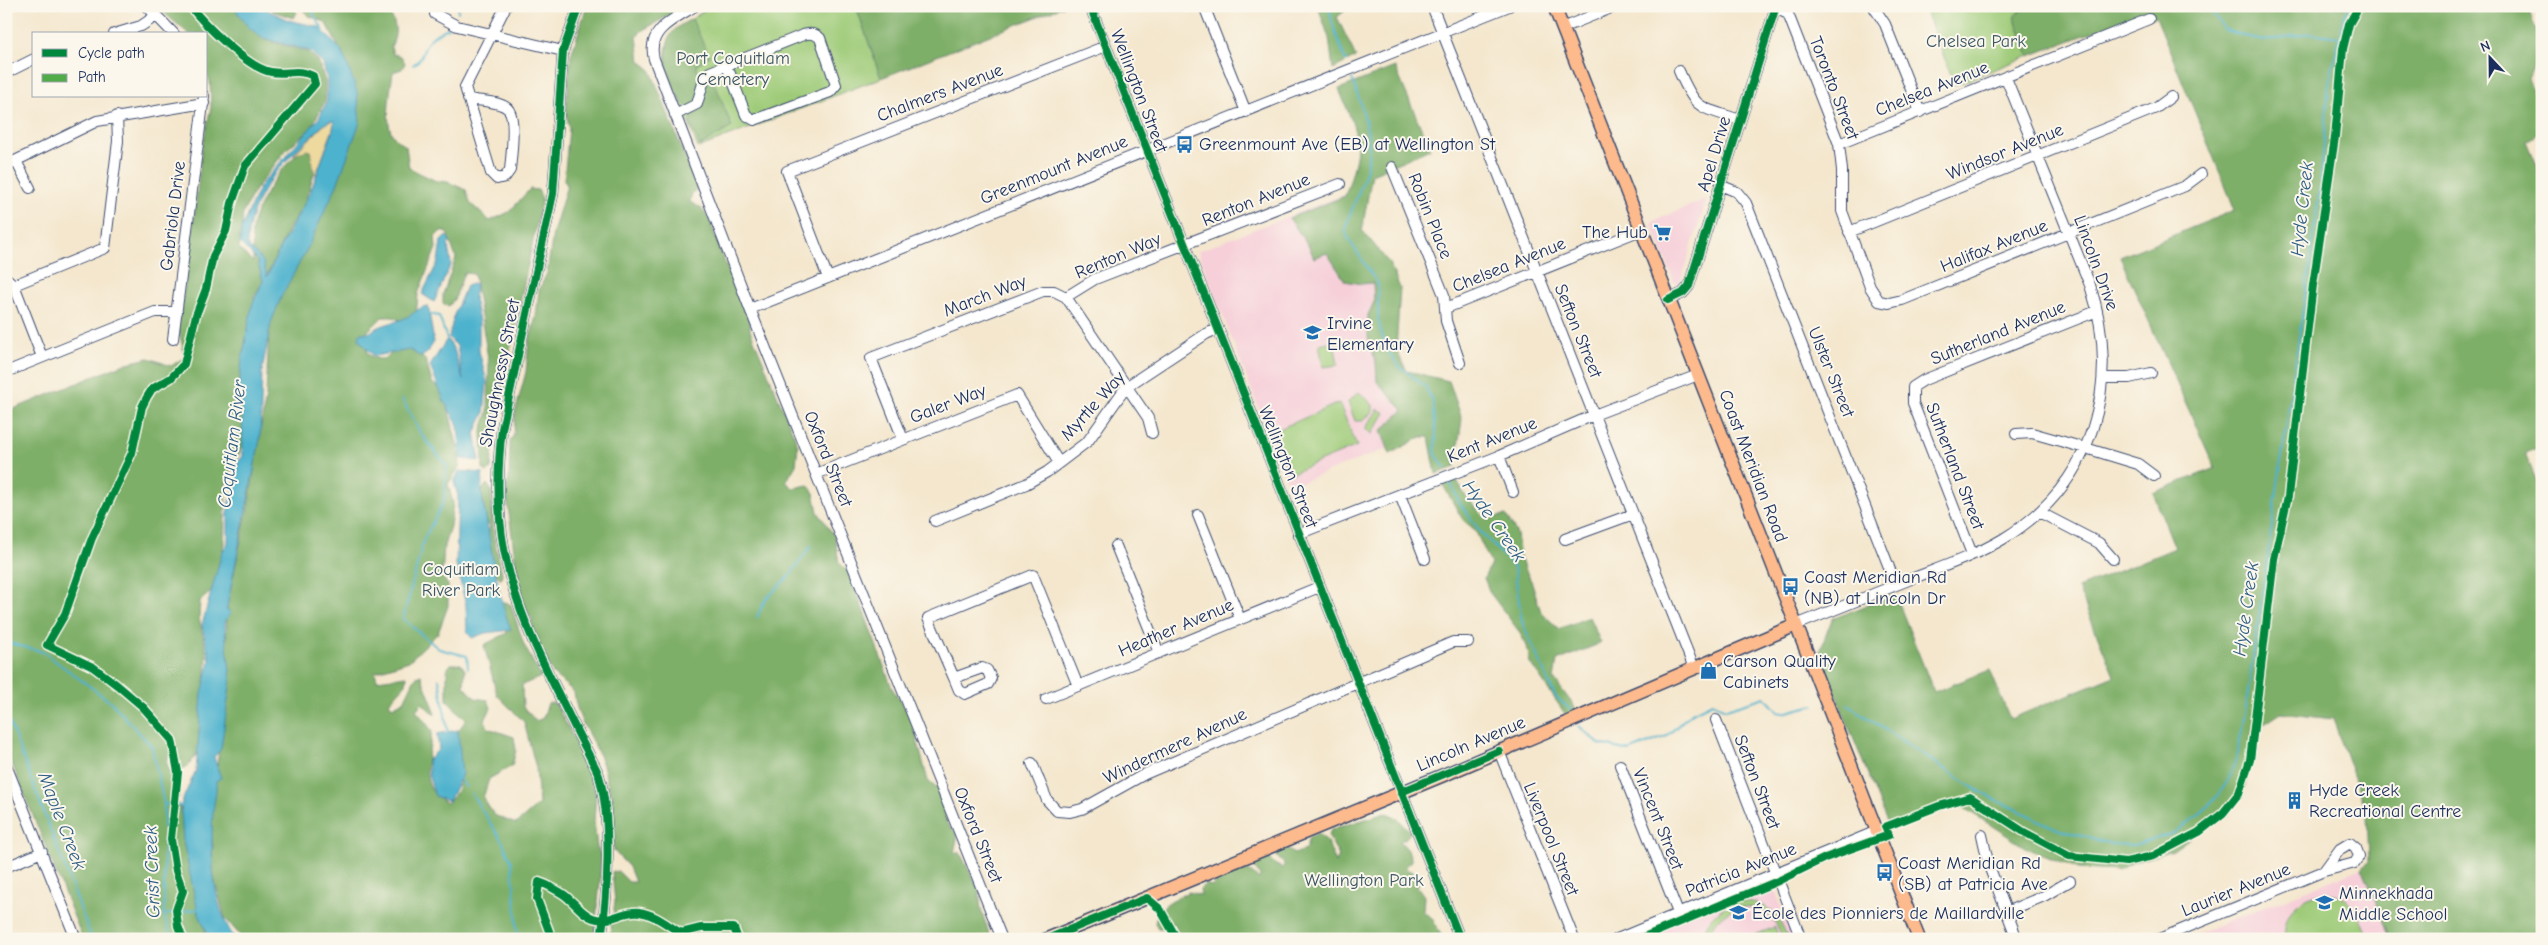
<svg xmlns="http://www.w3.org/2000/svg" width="2548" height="945" viewBox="0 0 2548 945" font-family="'Comic Neue',sans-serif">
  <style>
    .built { fill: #f6cfd9 }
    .green { fill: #9ecb78; stroke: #5c7d6b }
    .forest { fill: #7eaf68; stroke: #4c6f63 }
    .sand { fill: #eeda9e; stroke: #84847e }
    .water { fill: #4eb2cd; stroke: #347096; fill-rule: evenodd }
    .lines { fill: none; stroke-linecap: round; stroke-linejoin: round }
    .stream { stroke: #4eb2cd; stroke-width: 2 }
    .minor-casing { stroke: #3c4b6f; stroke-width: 12 }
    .major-casing { stroke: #3c4b6f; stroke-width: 15 }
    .minor { stroke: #fff; stroke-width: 10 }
    .major { stroke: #fcba8d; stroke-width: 12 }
    .quiet { stroke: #52ab49; stroke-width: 6; stroke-dasharray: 12 6; stroke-linecap: butt }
    .cycleway-casing { stroke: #fbf7ec; stroke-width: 11 }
    .cycleway { stroke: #00873e; stroke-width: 8 }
    .labels { text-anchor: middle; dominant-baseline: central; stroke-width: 4; stroke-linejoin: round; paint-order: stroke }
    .park-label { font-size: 18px; fill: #3c5664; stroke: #fbf7ec }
    .street-label { font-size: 18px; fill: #1b2f5e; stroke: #fbf7ec }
    .poi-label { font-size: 18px; fill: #1b2f5e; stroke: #fbf7ec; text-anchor: start }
    .water-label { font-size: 19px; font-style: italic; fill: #2d5d85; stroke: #fbf7ec }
  </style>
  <rect width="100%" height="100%" fill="#fbf7ec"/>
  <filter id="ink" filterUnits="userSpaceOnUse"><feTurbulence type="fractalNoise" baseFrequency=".02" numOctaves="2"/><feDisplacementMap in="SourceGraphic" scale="10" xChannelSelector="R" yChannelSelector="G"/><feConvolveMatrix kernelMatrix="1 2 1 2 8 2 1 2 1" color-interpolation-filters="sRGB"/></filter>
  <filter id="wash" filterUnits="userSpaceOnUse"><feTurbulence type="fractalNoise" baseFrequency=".0096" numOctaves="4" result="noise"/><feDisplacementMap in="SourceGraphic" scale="20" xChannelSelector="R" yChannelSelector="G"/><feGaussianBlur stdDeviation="1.12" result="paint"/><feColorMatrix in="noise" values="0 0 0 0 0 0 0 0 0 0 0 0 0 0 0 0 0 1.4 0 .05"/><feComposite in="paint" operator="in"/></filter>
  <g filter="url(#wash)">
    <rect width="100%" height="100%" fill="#f4e7ce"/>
    <!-- built -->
    <path class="built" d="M1346,194L1396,350L1407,371L1449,381L1462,419L1289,487L1198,251Z
      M1707,199L1680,282L1675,284L1651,222Z
      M2362,868L2391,939H2185Z
      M1767,883L1774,888L1794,939H1632Z"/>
    <!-- green -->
    <path class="green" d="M711,6H856L881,78L698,148L665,63C665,52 667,40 674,31Z
      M1924,6H2038L2014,17L2029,56L1955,85Z
      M1334,341L1338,365L1323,367L1319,344Z
      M1359,392L1373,405V412L1362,421H1355L1348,402Z
      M1339,403L1357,446L1290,474L1272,432Z
      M1378,409L1385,413L1372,434L1365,429Z
      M2327,893C2352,895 2360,918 2369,939H2285C2282,912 2301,894 2327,893Z
      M1741,901C1767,901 1780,916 1788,939H1783C1780,932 1777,924 1772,918C1750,895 1714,910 1709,939H1696L1693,931L1700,928L1703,935C1708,916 1722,905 1741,901Z
      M1775,927L1779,939H1745Z"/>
    <!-- forest -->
    <path class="forest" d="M156,6H235L262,39L309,52L318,61L325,81V101L311,128L286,150L254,191L243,213L239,249L253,262C254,251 251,239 252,228C255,206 287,154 308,148L316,167L304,205L288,230L268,273L254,297L256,314L245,439L226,485L224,542L218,586L200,601L199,617L207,655L203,717L198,753L188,766L177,771L178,752L173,747L166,761L179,797L175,800L184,815L207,939H83L6,749V630L8,627L6,622V412L127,363L149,358L171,366L185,357L178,327L191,247L202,148L211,107L210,82L206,71V34H189Z
      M269,6H292L297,13L293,18L273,11Z
      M300,6H387C395,24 399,29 391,47L393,54L401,56L405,63L402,69L393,72C391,88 385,117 391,132C394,139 400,142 406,146L409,168L436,181L448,182L466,190L470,203L490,221L509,212L530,189L538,190L542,198L495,422L491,469L487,472L483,469L482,430L488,412L489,364L474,274L464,273L455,298L449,306L443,304V294L456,258L447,233L441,231L435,237L436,248L418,294L416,316L404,322L393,317H382C367,334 362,329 368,354C383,363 384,359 396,350C400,347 407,347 412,346L426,361L432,383L444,391L459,453L460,466L448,484L453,503L450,526L444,546L442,577L448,585V606L438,633L409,661L375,672L377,680L407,676L406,684L389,703L392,707L404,701L415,678L421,675L433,706L435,715L422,703L416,710L432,731C429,760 416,786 447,803C468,787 459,759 453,738L466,720L447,700V669L451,664H461L465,670L464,686L475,698L488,700L491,708L485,720L488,728L514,737L516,750L512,766L489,779L483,798L494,815L516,824L539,804L536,768L524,722L497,695L484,645L507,633L499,610V603L506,602L511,605L524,645L541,677L522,685L523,707L536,721L543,718L548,703H555L575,740L596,794L594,821L597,847L601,856L600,882L594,939H243L225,918L211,868L213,845L208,824L214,794L226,684L227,606L248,507L266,396L269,329L278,286L328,197L343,55L325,22L309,16Z
      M587,6H686L641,31L637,37L640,61L650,69L696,184L697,190L692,193L690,202L701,208L709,219L725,263L750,320V330L798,445L796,465L786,482L793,488L808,485L814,493L818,512L835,537L839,563L849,572L892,688L911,717L928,781L940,791L947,824L958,834L954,853H960L979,889L981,910L991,939H609L615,902L612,872L618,871L629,882H635L629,867L614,851L609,806L613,797C605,785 607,773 601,760C591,734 577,722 574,692L553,674L532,629V619L521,603L506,491L509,479L510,442L514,434L515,413L526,372L529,340L536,317L539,290L547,273L553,233L567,185L564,180L569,129L566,109L571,55Z
      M856,6H1064L881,78Z
      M1318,6H1351L1337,17L1356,57L1333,69L1329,38Z
      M2026,6H2527L2542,45L2528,79L2542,117V131L2526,141L2542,180V446L2525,453L2542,494V939H2391L2362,868L2369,860L2367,814L2333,719L2281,713L2252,732L2245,786L2226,812L2173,850L2129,864L2118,871L2079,869L2028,849L1961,806L1924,815L1890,829L1819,653L1832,619L1895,594L1934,692L1990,670L2010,719L2114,676L2078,588L2175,548L2153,493L2215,468L2120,257L2235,210L2156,17L2151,18L2148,11L2029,56L2014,17Z
      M692,19L709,56L697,65V71L716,86L732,127L700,146L690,123L693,112C673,99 660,59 670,36C674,28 684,23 692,19Z
      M1395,67L1430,149L1372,174L1362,230L1389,263L1400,288L1396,350L1407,371L1449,381L1462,419L1455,467L1436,474L1429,437H1421L1390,454L1381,431L1403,410L1377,382L1376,363L1368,337V315L1374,302L1373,283L1361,284L1345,281L1327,253L1314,258L1308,245L1289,218L1345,196C1363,142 1360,141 1339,89Z
      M1457,480L1464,494L1486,519L1506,515L1517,534L1520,558L1532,583L1541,612L1559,629L1589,617L1601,643L1557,661L1554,679L1577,710L1566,715L1530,663L1527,646L1518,630L1490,593L1484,578L1491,564L1475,530L1463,520L1443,485Z
      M487,484L491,490L494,538L502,573L501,579C485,566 485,545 490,527C483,514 474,497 487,484Z
      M1386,813L1396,817L1411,832L1405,839L1400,841L1408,850L1412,861L1406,866L1407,870L1417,873L1420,882L1417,886L1424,896L1423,911L1432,918L1443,939H1160L1178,935L1173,924H1170L1167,928H1158L1155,923C1159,904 1173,900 1189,892L1201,895L1200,889L1205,884L1212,886L1232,868L1248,870L1259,879L1260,875L1254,868L1255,859L1267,856L1276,865L1283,868L1284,864L1277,857L1278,850L1284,847L1294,854L1305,850L1309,837L1318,833L1328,843L1336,863L1339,856L1328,835L1332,829Z"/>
    <!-- sand -->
    <path class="sand" d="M331,121L334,122L333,129L316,175L312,166L311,151L307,150L293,155L323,126Z"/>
    <!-- water -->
    <path class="water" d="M233,6H265L269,11L288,20L319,27L340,49L347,63L357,92L360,122L337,185L306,251L282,295L271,323L262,371L260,439L227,607V610L231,612L225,622V630L231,679L221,749L214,757L221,778L216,781C217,791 214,801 213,811C211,855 210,901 235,939H210L198,912L183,841L181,813L182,801L196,770L202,694L210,660L202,625L222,552L228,543V504L233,495L238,462L243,456L242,403L238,395L242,360L252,305L263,281L257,260L240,243L241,229L260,186L319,118L327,101V79L323,64L310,51L263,38L248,27ZM331,121L334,122L333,129L310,193L280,248L267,277L263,261L247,245C248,200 280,163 313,135C319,130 323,123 331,121Z
      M446,236L450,240L448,246L451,264L434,302L422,294L438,262L441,241Z
      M476,283L474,299L479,321V351L487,382L484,414L475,433L480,461L461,459L458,425L444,401L430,366L447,339L454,349L463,380L457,346L449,338L454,315L466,286Z
      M428,306L434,342L427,353L421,357L410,350L374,356L359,340L360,333H369C382,323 393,324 407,317C416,313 418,307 428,306Z
      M459,471L483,473C479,495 484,502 487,523C493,559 498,595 511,630L485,633L472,638L467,632L466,605L456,564L458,496L454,482Z
      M458,730L462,774L449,801L435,796L429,777L428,760L439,749L437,734Z"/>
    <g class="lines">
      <!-- stream -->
      <path class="stream" d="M309,6L324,32
        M458,6V12
        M1329,6L1332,22L1346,62
        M2207,6L2225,30L2263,41L2308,33L2340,37
        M413,65C424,58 422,50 428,42C433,35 441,31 448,28
        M1352,79C1363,109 1374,140 1366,172C1360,192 1350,210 1345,230L1349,240L1378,284V317L1381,333L1389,353L1400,367L1425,386L1433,402L1436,436L1435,453L1445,468
        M429,314L439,316L447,339
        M402,399L421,434L447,466L444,501L424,539L403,619L439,649L467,656L468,668
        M1450,481L1459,502L1479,530L1514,567L1522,622L1555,696L1572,711
        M757,617L765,600L790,575L811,546
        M6,642L43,652L111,702L152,747L164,804V915L172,939
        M439,679L448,733
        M1848,705L1972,787L1994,799L2057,829L2112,844L2137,845L2173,833L2199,815L2215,799L2227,782L2237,757L2246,706L2312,247L2320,187L2329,83L2345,14L2349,6
        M6,713L92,939
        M1579,726L1599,744L1629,751L1667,736L1690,714L1712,703L1726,709L1765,697L1778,712L1783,713L1814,705
        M459,778L466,787
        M471,793L502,841L512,863L518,939
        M164,804L184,806
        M164,915L198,909"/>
    </g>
  </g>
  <g filter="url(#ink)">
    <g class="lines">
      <defs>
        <path id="minor" d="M147,6L174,34
          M579,6L563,51L553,194L502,429C489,535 511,599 557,691C567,711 576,730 586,749C590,758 596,767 599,776C612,820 608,893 601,939
          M695,6C674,19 646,30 654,59L750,309L1002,939
          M1090,6L1460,939
          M1204,6L1246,112
          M1432,6L1694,668
          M1775,8L1788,14L1839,144L1842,170V211L1870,287L1879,301L1889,303L1902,300L2185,186L2201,174
          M1875,9L1885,24L1920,112
          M435,14L457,26L563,51
          M1562,28L1616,6
          M114,34L141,26L156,16
          M1679,71C1697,112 1699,106 1740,120
          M6,73L34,59
          M468,99C478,101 498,101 507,108C517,115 511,158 510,170L505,177L497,179L491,173L465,87L506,6
          M675,115L697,104L704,80L710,72L803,35C809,33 815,33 820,38L836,85L830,92L754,120L746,115L727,66
          M1839,144L2149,19
          M16,161L30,188
          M6,163L15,161L97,121L204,103
          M1392,167L1444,295L1446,321L1460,363
          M1720,185L1737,192L1746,203L1896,585
          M1849,232L2156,108L2171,97
          M6,278L14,285L42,357
          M828,278L787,171L1106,46
          M14,285L105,248L118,141L117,116
          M1066,297L1095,279L1340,184
          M1668,300L1683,293L1689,286L1776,6
          M1446,308L1641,230
          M750,309L1509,6
          M173,339L204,96
          M6,372L155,312H177
          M2104,378H2129L2151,373
          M2016,434L2032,433L2092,450L2138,464L2154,476
          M903,439L871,358L1043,291H1054L1066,297L1148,418L1152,433
          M1499,456L1513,492
          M816,474L1017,395L1059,463
          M1400,495L1425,559
          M2039,512L2099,543L2113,559
          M1198,515L1240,619
          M935,521L1026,484L1047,472L1088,441L1126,387L1206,334L1217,329
          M1298,534L1499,456L1594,415L1698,375
          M1565,539L1633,514
          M1116,546L1159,653
          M1972,554L1913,403V387L1924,380L2097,311
          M1796,625C1836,609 1876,593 1916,577C1945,566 1976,555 2003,539C2094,484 2122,383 2090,285L2006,78
          M954,678L959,690L965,694L988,684L991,678L987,670L982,668L954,678L928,618L1033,575L1078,686
          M1046,699L1319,587
          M1716,720L1801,939
          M1499,751L1574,939
          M1032,763L1047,800L1057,811L1070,812L1082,809L1145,774L1453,642H1468
          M6,765L76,939
          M1620,765L1678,913
          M1982,835L1989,866L2017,939
          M6,867L42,852
          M2006,912L2044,896L2070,881
          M1617,939L1877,831
          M2159,939L2324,871L2355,863L2359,856L2356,848L2350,843L2340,849L2324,871"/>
        <path id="major" d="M1554,6L1919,939
          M1047,939L1451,772L1796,625"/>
      </defs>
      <!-- minor casing -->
      <use href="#minor" class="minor-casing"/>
      <!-- major casing -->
      <use href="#major" class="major-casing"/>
      <!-- minor -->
      <use href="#minor" class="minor"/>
      <!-- major -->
      <use href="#major" class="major"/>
      <!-- quiet -->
      <path class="quiet" d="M968,939H979"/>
      <defs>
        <path id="cycleway" d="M579,6L563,51L553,194L502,429C489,535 511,599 557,691C567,711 576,730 586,749C590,758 596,767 599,776C612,820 608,893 601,939
          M1090,6L1460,939
          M1668,300L1683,293L1689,286L1776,6
          M1401,792L1499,751
          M183,939L178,926L176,910L183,891L176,871L171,839L178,772L172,740L143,707L117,685L93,667L47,645L65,614L92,538L132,453L142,407L147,397L152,389L171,378L184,364L196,315L206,289L213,256L226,231L232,203L245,166L315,84L313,76C299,68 285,75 271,72C249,69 204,24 190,6
          M552,939L537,899L539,882C546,884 565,894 569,899C578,906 582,914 593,918C610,924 623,910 639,912C655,914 668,926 681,933L701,928H734L738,939
          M1047,939L1147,898L1160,909L1177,939
          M1639,939L1778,881L1825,858L1889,835L1885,827L1939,806L1970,797L2024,832L2069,856L2126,862L2153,856L2199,832L2223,813L2239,793L2250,760L2274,559L2288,496L2313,285L2335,137L2343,49L2349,24L2359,6"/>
      </defs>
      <!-- cycleway casing -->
      <use href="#cycleway" class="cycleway-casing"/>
      <!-- cycleway -->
      <use href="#cycleway" class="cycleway"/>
    </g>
  </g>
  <!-- icons -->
  <defs>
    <symbol id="bus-bare" viewBox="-9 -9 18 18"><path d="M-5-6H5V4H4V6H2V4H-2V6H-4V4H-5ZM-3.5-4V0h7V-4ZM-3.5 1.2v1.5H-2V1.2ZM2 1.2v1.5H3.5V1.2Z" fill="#1f6fb2" stroke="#fbf7ec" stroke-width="2.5" paint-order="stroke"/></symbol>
    <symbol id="supermarket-bare" viewBox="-9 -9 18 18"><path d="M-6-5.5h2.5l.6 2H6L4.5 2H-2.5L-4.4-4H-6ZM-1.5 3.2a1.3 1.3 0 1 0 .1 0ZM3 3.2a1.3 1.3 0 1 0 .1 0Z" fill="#1f6fb2" stroke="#fbf7ec" stroke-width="2.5" paint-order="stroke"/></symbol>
    <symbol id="school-bare" viewBox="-9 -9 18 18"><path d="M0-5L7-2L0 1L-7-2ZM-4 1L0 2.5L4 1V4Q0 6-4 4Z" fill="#1f6fb2" stroke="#fbf7ec" stroke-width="2.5" paint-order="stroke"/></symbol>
    <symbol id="shop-bare" viewBox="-9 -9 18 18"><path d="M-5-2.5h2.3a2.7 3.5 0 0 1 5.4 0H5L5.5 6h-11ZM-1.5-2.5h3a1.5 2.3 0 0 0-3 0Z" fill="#1f6fb2" stroke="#fbf7ec" stroke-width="2.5" paint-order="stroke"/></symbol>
    <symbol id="building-bare" viewBox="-9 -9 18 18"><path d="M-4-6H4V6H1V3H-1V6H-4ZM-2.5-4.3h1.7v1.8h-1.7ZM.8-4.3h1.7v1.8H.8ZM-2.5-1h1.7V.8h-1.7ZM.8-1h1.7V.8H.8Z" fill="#1f6fb2" stroke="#fbf7ec" stroke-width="2.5" paint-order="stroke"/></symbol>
  </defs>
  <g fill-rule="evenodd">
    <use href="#bus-bare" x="1172" y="132" width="25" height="25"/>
    <use href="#supermarket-bare" x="1650" y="220" width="25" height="25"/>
    <use href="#school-bare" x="1300" y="320" width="25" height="25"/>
    <use href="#bus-bare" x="1778" y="574" width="25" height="25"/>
    <use href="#shop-bare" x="1696" y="658" width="25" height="25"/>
    <use href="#building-bare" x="2282" y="788" width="25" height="25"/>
    <use href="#bus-bare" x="1872" y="860" width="25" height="25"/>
    <use href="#school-bare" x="2312" y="890" width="25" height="25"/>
    <use href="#school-bare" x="1726" y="900" width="25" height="25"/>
  </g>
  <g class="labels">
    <!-- park labels -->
    <g class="park-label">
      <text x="1976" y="41">Chelsea Park</text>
      <text x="733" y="58">Port Coquitlam<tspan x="733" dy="21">Cemetery</tspan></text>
      <text x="461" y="569">Coquitlam<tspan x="461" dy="21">River Park</tspan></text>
      <text x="1364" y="880">Wellington Park</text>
    </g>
    <!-- street labels -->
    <g class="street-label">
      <text transform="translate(1834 88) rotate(69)">Toronto Street</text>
      <text transform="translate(1932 89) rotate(-22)">Chelsea Avenue</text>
      <text transform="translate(1139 91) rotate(69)">Wellington Street</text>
      <text transform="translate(940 93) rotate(-21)">Chalmers Avenue</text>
      <text transform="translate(2005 152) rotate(-22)">Windsor Avenue</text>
      <text transform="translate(1714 154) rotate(-73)">Apel Drive</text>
      <text transform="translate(1054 170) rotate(-22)">Greenmount Avenue</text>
      <text transform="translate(1256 200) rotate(-22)">Renton Avenue</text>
      <text transform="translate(173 216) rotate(-83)">Gabriola Drive</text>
      <text transform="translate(1430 216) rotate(68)">Robin Place</text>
      <text transform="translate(1994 246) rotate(-22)">Halifax Avenue</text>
      <text transform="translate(1118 256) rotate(-23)">Renton Way</text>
      <text transform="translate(2096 263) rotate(70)">Lincoln Drive</text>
      <text transform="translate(1509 265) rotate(-22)">Chelsea Avenue</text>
      <text transform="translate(985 296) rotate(-21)">March Way</text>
      <text transform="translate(1578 331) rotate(68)">Sefton Street</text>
      <text transform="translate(1998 333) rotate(-22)">Sutherland Avenue</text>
      <text transform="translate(1831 372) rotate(68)">Ulster Street</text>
      <text transform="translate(500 373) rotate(-79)">Shaughnessy Street</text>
      <text transform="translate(948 404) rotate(-21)">Galer Way</text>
      <text transform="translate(1093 406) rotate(-48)">Myrtle Way</text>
      <text transform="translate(1492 440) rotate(-22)">Kent Avenue</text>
      <text transform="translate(828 459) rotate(68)">Oxford Street</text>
      <text transform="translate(1753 466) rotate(69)">Coast Meridian Road</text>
      <text transform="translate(1955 466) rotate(69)">Sutherland Street</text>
      <text transform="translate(1288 467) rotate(68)">Wellington Street</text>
      <text transform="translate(1176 628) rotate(-23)">Heather Avenue</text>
      <text transform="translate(1471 744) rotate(-23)">Lincoln Avenue</text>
      <text transform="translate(1175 746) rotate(-25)">Windermere Avenue</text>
      <text transform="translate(1757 782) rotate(69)">Sefton Street</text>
      <text transform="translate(1658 819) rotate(68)">Vincent Street</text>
      <text transform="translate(978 835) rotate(68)">Oxford Street</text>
      <text transform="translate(1551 839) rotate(68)">Liverpool Street</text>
      <text transform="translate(1741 870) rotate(-22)">Patricia Avenue</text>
      <text transform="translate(2236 890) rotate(-22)">Laurier Avenue</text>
    </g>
    <!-- poi labels -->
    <g class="poi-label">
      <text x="1199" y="144">Greenmount Ave (EB) at Wellington St</text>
      <text x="1648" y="232" text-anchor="end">The Hub</text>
      <text x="1327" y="323">Irvine<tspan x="1327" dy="21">Elementary</tspan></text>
      <text x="1804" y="577">Coast Meridian Rd<tspan x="1804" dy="21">(NB) at Lincoln Dr</tspan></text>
      <text x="1723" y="661">Carson Quality<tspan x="1723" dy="21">Cabinets</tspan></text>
      <text x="2309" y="790">Hyde Creek<tspan x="2309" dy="21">Recreational Centre</tspan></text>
      <text x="1898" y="863">Coast Meridian Rd<tspan x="1898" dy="21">(SB) at Patricia Ave</tspan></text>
      <text x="2339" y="893">Minnekhada<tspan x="2339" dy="21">Middle School</tspan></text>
      <text x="1752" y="913">École des Pionniers de Maillardville</text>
    </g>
    <!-- water labels -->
    <g class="water-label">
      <text transform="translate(2302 209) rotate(-84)">Hyde Creek</text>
      <text transform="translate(232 444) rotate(-83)">Coquitlam River</text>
      <text transform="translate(1494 521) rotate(55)">Hyde Creek</text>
      <text transform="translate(2246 609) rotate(-82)">Hyde Creek</text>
      <text transform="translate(62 821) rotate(69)">Maple Creek</text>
      <text transform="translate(152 872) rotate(-92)">Grist Creek</text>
    </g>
  </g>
  <!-- margin -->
  <rect width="2548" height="945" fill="none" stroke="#fbf7ec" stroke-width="25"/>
  <!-- legend -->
  <rect x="32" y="32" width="175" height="65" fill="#fbf7ec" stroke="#a1a7b3"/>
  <rect x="42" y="49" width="25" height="8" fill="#00873e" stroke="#a1a7b3"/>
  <text x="78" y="58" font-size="15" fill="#1b2f5e">Cycle path</text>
  <rect x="42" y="74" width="25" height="8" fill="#52ab49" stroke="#a1a7b3"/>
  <text x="78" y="82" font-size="15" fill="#1b2f5e">Path</text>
  <!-- north arrow -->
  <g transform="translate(2490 58) rotate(338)" stroke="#fbf7ec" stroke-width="4" paint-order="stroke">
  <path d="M0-4L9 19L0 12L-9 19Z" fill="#1b2f5e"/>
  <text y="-8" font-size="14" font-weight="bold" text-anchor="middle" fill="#1b2f5e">N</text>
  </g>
</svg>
